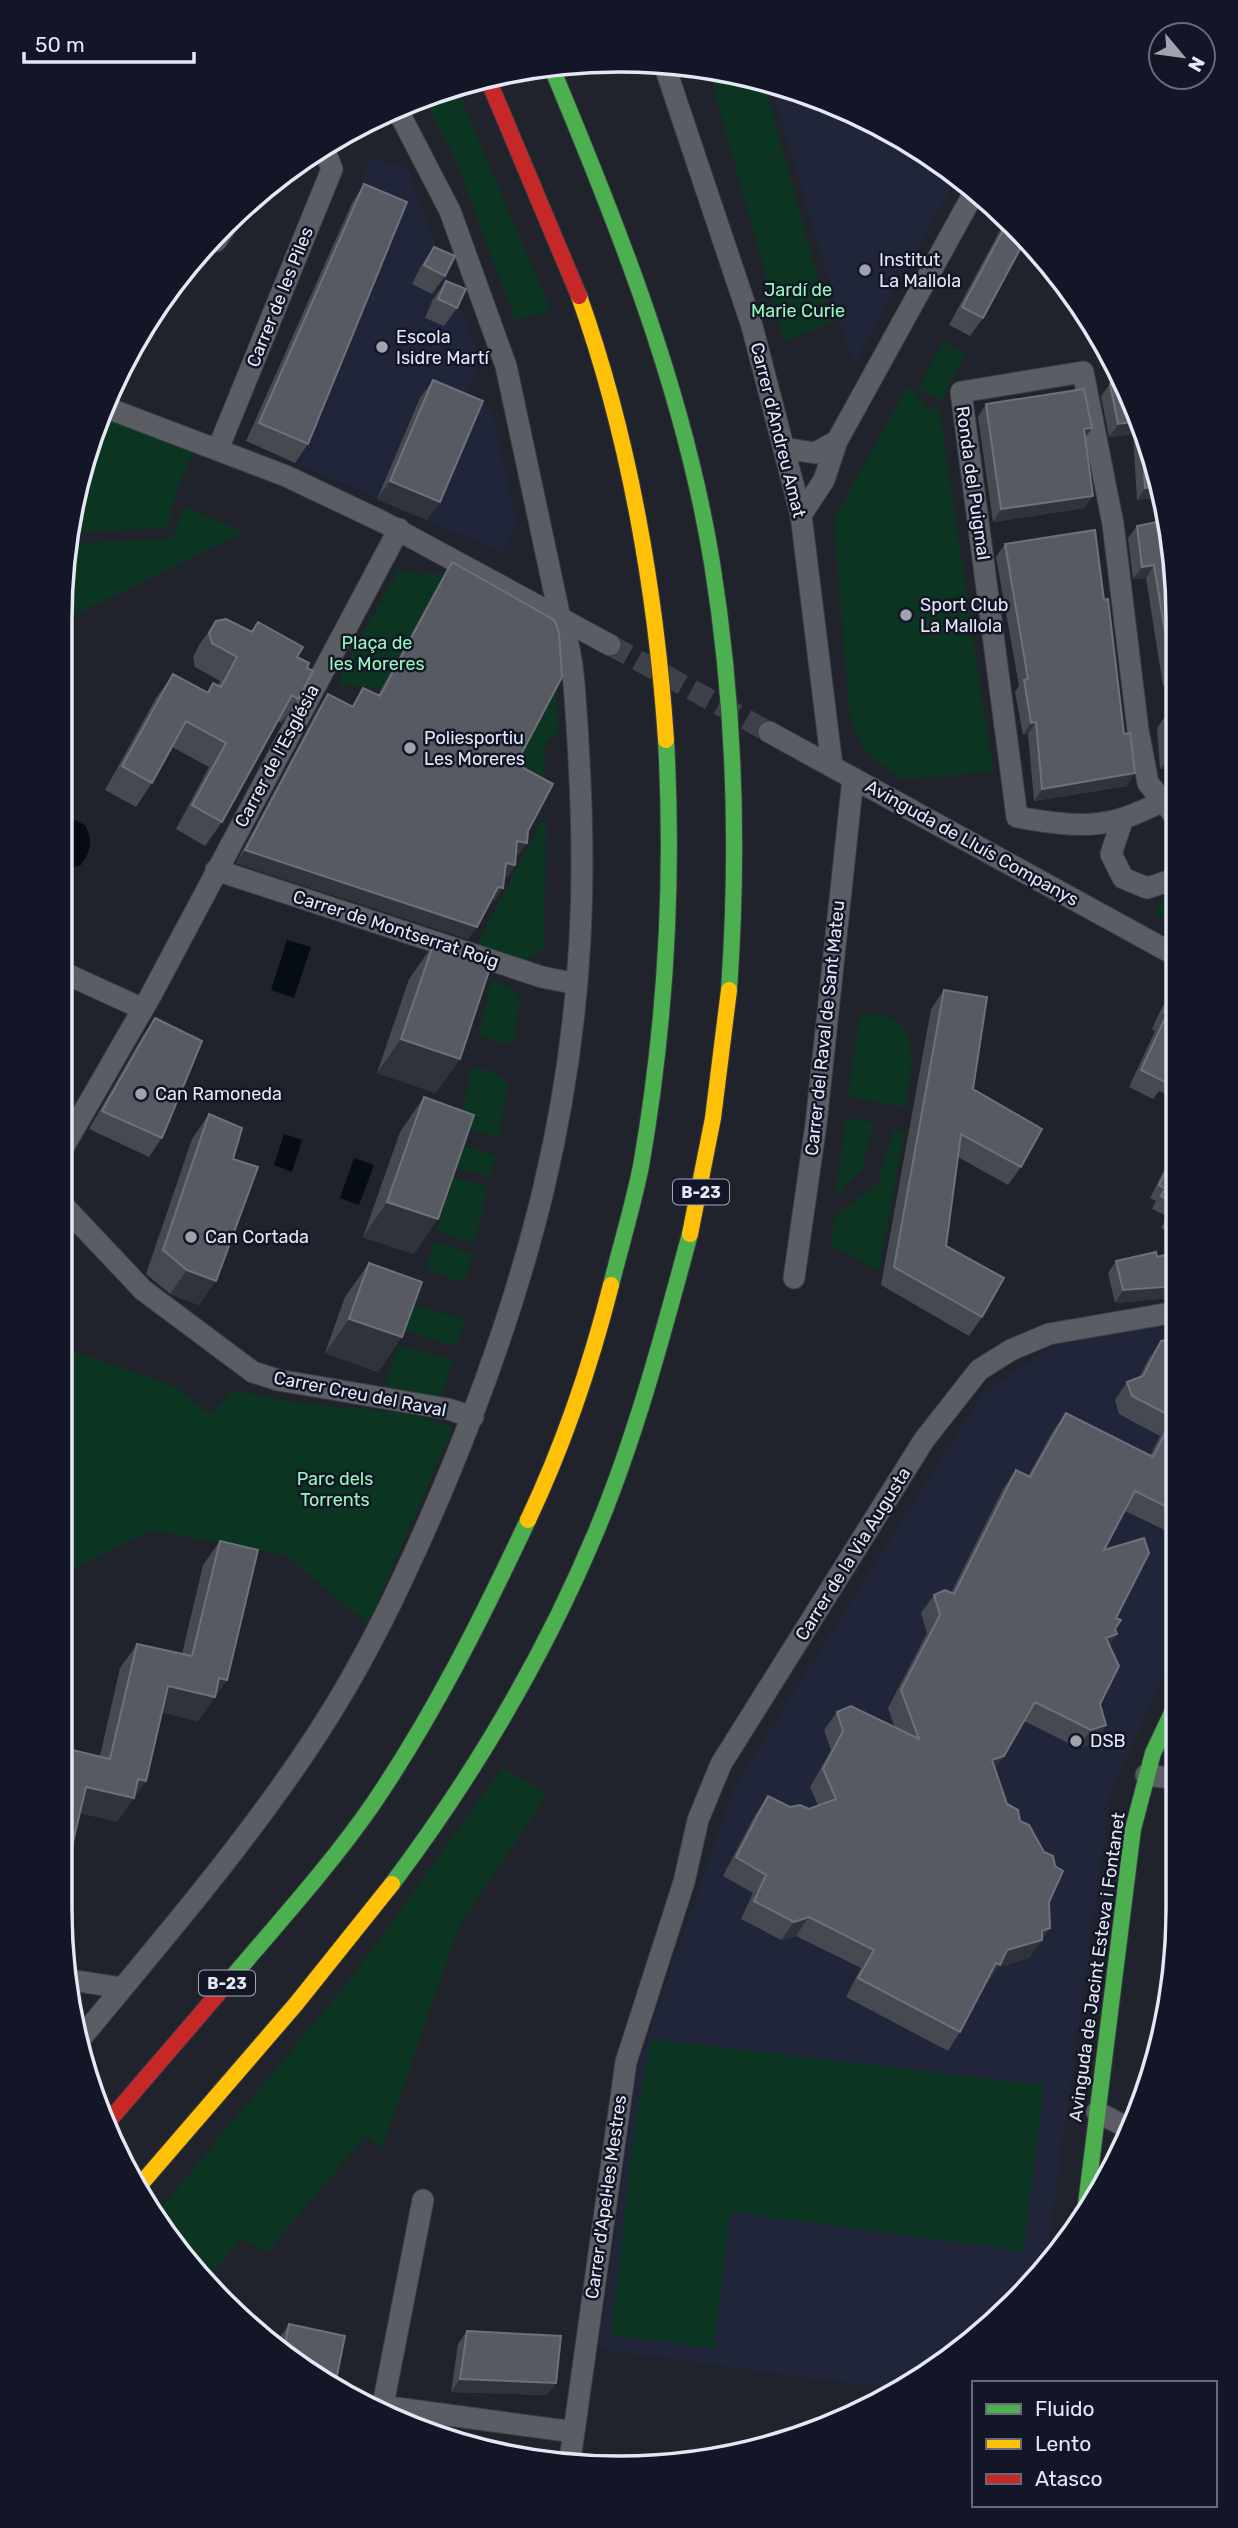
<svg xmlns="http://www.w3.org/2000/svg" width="1238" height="2528" viewBox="0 0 1238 2528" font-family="Rubik,sans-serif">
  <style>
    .built { fill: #21253a }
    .green { fill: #0b3520 }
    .water { fill: #050d12 }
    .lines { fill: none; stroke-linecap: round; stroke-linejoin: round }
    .street-tunnel { stroke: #3e414a; stroke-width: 21; stroke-dasharray: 21 10; stroke-linecap: butt }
    .street-casing { stroke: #3b3d45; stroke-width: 23 }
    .fast-casing { stroke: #3b3d45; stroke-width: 18 }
    .slow-casing { stroke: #3b3d45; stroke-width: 18 }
    .jam-casing { stroke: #3b3d45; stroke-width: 18 }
    .street { stroke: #5b5d65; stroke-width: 21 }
    .fast { stroke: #4caf50; stroke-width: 16 }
    .slow { stroke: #ffc107; stroke-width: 16 }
    .jam { stroke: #c62828; stroke-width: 16 }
    .wall { fill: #474951 }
    .shaded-wall { fill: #31333b }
    .building { fill: #585a63; stroke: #6e707a; stroke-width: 2 }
    .poi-dot { fill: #a0a3ae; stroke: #131627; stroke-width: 2.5 }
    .labels { text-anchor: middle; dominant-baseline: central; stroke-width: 5; stroke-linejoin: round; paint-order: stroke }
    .shield { fill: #131627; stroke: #a6a9b6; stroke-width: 2 }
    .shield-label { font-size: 16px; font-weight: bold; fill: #e5e8f4 }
    .poi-label { font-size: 18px; fill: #e5e8f4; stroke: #131627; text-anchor: start }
    .park-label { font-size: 18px; fill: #97f9b9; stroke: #131627 }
    .street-label { font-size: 18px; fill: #e5e8f4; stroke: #131627 }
    .rim { fill: none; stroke: #e5e8f4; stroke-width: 3.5 }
  </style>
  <rect width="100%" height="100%" fill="#21232c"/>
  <!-- built -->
  <path class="built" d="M771,83L833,102L959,174L853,365Z
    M372,156L407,170L480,360L466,395L491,407L516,521L503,553L246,441Z
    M1176,1322L1178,1648L1111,1789L1045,2269L1039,2278L959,2353L900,2390L599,2349L638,2066L733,1789L982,1394L1054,1345Z"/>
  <!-- green -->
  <path class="green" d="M708,68L729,70L763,81L831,323L784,341Z
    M456,87L551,311L515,320L455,158L423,97Z
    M943,341L966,354L941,400L918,389Z
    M908,386L929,409L939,408L993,772L900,779C872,757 857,747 849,710L834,519Z
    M99,417L194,450L178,486L167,528L68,532L70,509Z
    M184,506L243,532L60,622L67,544L172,539Z
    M395,570L416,572V575L421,576V572L443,575L382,688L339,685L345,662H350L352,651H357L358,639H363L364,628H369L370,616H375L376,605H381L383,593H387L389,582H394Z
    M555,687L559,730L545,744V789L508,777Z
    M539,822H546L544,949L521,964L474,949L538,828Z
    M1175,897V924L1155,914L1162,900Z
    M491,981L513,988L520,1000L515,1038L506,1044L479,1035Z
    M860,1014C868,1015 880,1014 888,1017C923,1030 909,1080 905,1107L848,1097Z
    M472,1067C486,1071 503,1072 508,1087L498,1137L459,1127Z
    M846,1117L874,1123L862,1169L836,1196Z
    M894,1130L905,1131L879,1271L830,1244L835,1217L878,1182Z
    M462,1145L496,1156L490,1177L456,1168Z
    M453,1177L488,1187L474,1244L437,1231Z
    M434,1241L472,1254L464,1283L426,1269Z
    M412,1304L465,1320L456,1347L404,1330Z
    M398,1345L453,1360L439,1404L383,1392Z
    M60,1347L176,1387L210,1415L234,1390L299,1403L414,1414L453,1428L368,1624L285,1555L151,1530L73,1568L60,1570Z
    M503,1767L547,1795L459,1926L382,2149L366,2135L267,2253L241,2239L205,2281L175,2250L156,2214L353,1976Z
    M652,2039L1044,2085L1023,2251L731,2212L714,2348L611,2335L636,2115Z"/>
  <!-- water -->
  <path class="water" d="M73,819L85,825C93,839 91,852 81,865L62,871L60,825Z
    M287,940L311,947L294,998L271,990Z
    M284,1134L302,1140L292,1172L274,1165Z
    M354,1158L374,1165L359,1205L340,1198Z"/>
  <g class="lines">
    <!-- street-tunnel -->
    <path class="street-tunnel" d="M610,645L769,732"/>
    <defs>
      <path id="street" d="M664,64L752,326L801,515L832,766
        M210,240L216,241L232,217
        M102,406L286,476L383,522L610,645
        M784,448L815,453L837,441
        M218,449L332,169L323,146
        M801,515L824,480L837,441L975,191
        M769,732L1175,955
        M1175,794C1112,830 1087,829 1017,817L961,392L1083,372L1113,524L1138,730L1148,783L1175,816
        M1122,821L1111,854L1123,878L1147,888L1175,879
        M216,870L542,977L577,984
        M60,971L143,1009
        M60,1153L151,995L399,529
        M60,1202L143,1290L253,1372L278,1380L448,1409L473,1417
        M794,1278L816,1124L853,778
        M1146,1775L1178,1779
        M71,1980L122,1988
        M81,2038C162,1940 246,1843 316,1736C366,1660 405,1577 441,1493C528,1287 582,1091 582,865C582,818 580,772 577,725C574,686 574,654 560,618L506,366L450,211L396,107
        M1097,2112L1132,2130
        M382,2406L574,2432
        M382,2410L423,2200
        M570,2460L626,2062L684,1882L698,1820L721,1764L924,1440L979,1370L1011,1350L1049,1334L1176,1312"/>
      <path id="fast" d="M551,66C618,226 684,391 712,563C735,705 739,847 729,990
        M611,1285C621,1245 633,1206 641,1166C666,1023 674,885 666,740
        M392,1884C473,1776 544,1656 596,1532C636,1436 663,1334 690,1234
        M229,1981C278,1923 330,1866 373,1804C434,1714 482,1618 528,1520
        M1086,2204L1133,1829L1153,1753L1178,1700"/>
      <path id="slow" d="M579,296C629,436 656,592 666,740
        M690,1234L713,1118L729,990
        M528,1520C563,1446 591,1364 611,1285
        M140,2185L296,2004L392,1884"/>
      <path id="jam" d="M487,77L579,296
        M107,2123L229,1981"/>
    </defs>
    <!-- street casing -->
    <use href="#street" class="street-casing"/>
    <!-- fast casing -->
    <use href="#fast" class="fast-casing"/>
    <!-- slow casing -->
    <use href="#slow" class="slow-casing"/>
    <!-- jam casing -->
    <use href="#jam" class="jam-casing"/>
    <!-- street -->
    <use href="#street" class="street"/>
    <!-- fast -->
    <use href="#fast" class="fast"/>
    <!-- slow -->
    <use href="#slow" class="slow"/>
    <!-- jam -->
    <use href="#jam" class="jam"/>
  </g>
  <!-- wall -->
  <path class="wall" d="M795,91L833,102L946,167L944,170Z
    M364,184L308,444L295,463L246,441L352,203Z
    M1005,221L1025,240L983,318L970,336L949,325Z
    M434,247L445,276L432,294L412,284L421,266Z
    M446,281L457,308L444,326L425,318L433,299Z
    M433,380L427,520L377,499L420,398Z
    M1110,384L1136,405L1161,497L1137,500L1133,434L1109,437L1101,396Z
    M986,404L1092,428L1085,438L1093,496L1084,508L993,522L978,417Z
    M1167,520L1174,685L1163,686L1146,578L1133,579L1128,538L1137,526Z
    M1005,544L1127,786L1034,801L1028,734L1023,735L1015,692L1019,686L996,557Z
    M452,562L516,764L528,831L527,843L518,855H516L515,865L507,877H504L495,900L491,899L468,939L236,863L319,707L328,694L352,706L363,688L378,695L444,574Z
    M216,621L251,632L258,622L297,657L307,668L298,699L281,723L278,721L222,822L205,846L176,829L209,767L172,747L152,783L136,807L105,790L156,698L173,674L207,692L213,683L218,685L220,681L195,667L193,657L199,645Z
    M1174,714V767L1160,769L1157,728L1166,715Z
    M433,945L436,1093L377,1073L409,979Z
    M944,990L973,1089L1021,1167L1008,1185L958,1157L946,1246L982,1317L969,1336L881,1285L931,1009Z
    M1174,990H1175L1176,1099L1159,1091L1153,1099L1129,1087L1155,1031L1152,1029L1162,1007Z
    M155,1018L162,1138L149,1157L89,1129L142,1037Z
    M424,1097L414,1254L363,1237L400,1132Z
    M209,1114L233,1159L199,1305L170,1294L146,1274L192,1139Z
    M1176,1149V1235L1161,1228L1167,1216L1152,1209L1156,1201L1150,1198L1170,1158Z
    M1157,1257L1171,1298L1115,1303L1108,1273L1116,1261Z
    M369,1263L402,1337L378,1372L325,1353L345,1297Z
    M1176,1335L1177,1532L1175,1535L1125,1511L1104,1550L1116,1618L1115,1629L1117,1634L1109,1645L1100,1704L1106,1725L1093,1744L1078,1748L1024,1721L1004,1756L995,1768L1007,1804L1020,1821L1049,1902L1050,1928L1029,1958L998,1967L987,1983H986L960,2032L948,2051L846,1997L861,1968L796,1936L781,1940L741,1919L753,1893L723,1876L755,1815L768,1796L790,1807L809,1809L818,1805L810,1787L831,1750L824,1730L837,1712L895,1728L888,1708L927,1633L921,1613L934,1595L951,1593L1003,1489L1016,1470L1028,1476L1053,1431L1066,1413L1150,1456L1160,1436L1119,1414L1115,1400L1127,1382L1139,1378L1148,1360L1161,1341L1175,1337Z
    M220,1541L227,1680L198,1721L162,1712L146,1781L117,1822L60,1747L100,1756L120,1668L137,1644L182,1654L203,1565Z
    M289,2324L334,2390L277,2349L280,2337Z
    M467,2331L556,2383L547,2395L451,2392L458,2344Z"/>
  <!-- shaded-wall -->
  <path class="shaded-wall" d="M1140,421L1141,423L1133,434L1109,437L1118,424Z
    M1092,428L1083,440L1084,429Z
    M390,481L440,502L427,520L377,499Z
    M1158,486L1161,497L1137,500L1145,488Z
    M1093,496L1084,508L993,522L1001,509Z
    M1154,565L1146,578L1133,579L1142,567Z
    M1172,674H1174V685L1163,686Z
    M1036,722L1028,734L1023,735L1031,723Z
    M1174,756V767L1160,769L1169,757Z
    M1135,773L1127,786L1034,801L1042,789Z
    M517,841L527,843L518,855L509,854Z
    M245,850L477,927L468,939L236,863Z
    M506,863L515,865L507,877L497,876Z
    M498,887L503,888L495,900L489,899Z
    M401,1039L460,1059L436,1093L377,1073Z
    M387,1202L438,1219L414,1254L363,1237Z
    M187,1270L216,1281L199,1305L170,1294Z
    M1176,1286V1296L1171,1298L1115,1303L1123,1290Z
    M349,1319L402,1337L378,1372L325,1353Z
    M1117,1634L1104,1653L1106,1638Z
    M219,1678L227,1680L198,1721L151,1710L168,1686Z
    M1106,1725L1093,1744L1078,1748L1091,1730Z
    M1004,1756L991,1774L992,1760Z
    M138,1779L146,1781L117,1822L70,1811L86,1787Z
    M60,1879L64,1880L60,1887Z
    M809,1917L796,1936L781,1940L794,1922Z
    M1050,1928L1029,1958L998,1967L987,1983L983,1981L1007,1950L1042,1931Z
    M460,2379L556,2383L547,2395L451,2392Z"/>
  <!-- building -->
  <path class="building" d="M364,184L407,202L308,444L259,423Z
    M1007,223L1025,240L983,318L962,307Z
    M434,247L455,256L445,276L424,265Z
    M446,281L466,289L457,308L438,299Z
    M433,380L483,401L440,502L390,481Z
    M1123,382L1136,405L1140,421L1118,424L1110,384Z
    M1084,389L1092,428L1084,429L1093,496L1001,509L986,404Z
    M1142,429L1158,486L1145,488Z
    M1167,520L1174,546V674H1172L1154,565L1142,567L1137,526Z
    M1095,530L1104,600L1108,599L1124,734L1130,733L1135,773L1042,789L1036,722L1031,723L1024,680L1028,679L1005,544Z
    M452,562L549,617L555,621L559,633L562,677L516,764L553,784L528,831L527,843L517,841L515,865L506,863L503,888L498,887L477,927L245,850L328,694L353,707L363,688L380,696Z
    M226,619L252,632L258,622L303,647L297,657L309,663L307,668L313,671L298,699L292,695L222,822L192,805L226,743L186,721L152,783L122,766L173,674L208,693L213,683L221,687L237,657L212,643L209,633L216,621Z
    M1174,714V756L1169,757L1166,715Z
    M433,945L491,965L460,1059L401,1039Z
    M944,990L987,997L973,1089L1042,1129L1021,1167L961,1134L946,1246L1004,1278L982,1317L894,1267Z
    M1174,990H1175L1176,1076L1169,1073L1165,1082L1141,1070L1167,1014L1164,1012Z
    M155,1018L202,1041L162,1138L102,1111Z
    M424,1097L474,1115L438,1219L387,1202Z
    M209,1114L242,1128L233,1159L258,1167L216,1281L187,1270L163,1250Z
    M1176,1151V1219L1170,1215L1176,1204L1161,1196L1165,1189L1159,1185Z
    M1156,1252L1157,1257L1176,1252V1286L1123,1290L1116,1261Z
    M369,1263L422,1282L402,1337L349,1319Z
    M1176,1337L1177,1512L1135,1491L1104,1550L1144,1538L1149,1553L1116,1618L1121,1620L1115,1629L1117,1634L1106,1638L1119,1666L1100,1704L1106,1725L1091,1730L1035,1702L1004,1756L992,1760L1007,1804L1018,1810L1020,1821L1029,1825L1044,1852L1053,1856L1055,1866L1063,1871L1049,1902L1050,1928L1042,1931V1940L1007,1950L1000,1965L996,1963L960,2032L858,1978L874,1950L809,1917L794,1922L754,1901L766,1875L736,1857L768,1796L790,1807L800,1805L809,1809L836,1799L823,1769L843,1731L837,1712L851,1706L919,1739L901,1690L940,1615L934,1595L945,1590L954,1594L1016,1470L1030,1477L1066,1413L1153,1457L1173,1417L1132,1396L1127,1382L1143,1376L1161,1341Z
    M220,1541L258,1550L227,1680L219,1678L215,1697L168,1686L146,1781L138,1779L134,1798L86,1787L64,1880L60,1879V1747L110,1759L137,1644L192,1656Z
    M289,2324L345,2336L334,2390L283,2353Z
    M467,2331L561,2336L556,2383L460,2379Z"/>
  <!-- markers -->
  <g class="poi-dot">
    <circle cx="865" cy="270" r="7"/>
    <circle cx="382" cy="347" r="7"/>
    <circle cx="906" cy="615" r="7"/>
    <circle cx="410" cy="748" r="7"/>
    <circle cx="141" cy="1094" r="7"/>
    <circle cx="191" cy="1237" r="7"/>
    <circle cx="1076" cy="1741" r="7"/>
  </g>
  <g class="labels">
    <!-- shield labels -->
    <g class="shield">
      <rect x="673" y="1179.5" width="56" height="25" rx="5"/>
      <rect x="199" y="1970.5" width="56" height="25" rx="5"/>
    </g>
    <g class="shield-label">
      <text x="701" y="1192">B-23</text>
      <text x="227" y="1983">B-23</text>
    </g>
    <!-- poi labels -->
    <g class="poi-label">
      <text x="879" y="260">Institut<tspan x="879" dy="21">La Mallola</tspan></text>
      <text x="396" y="337">Escola<tspan x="396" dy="21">Isidre Martí</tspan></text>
      <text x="920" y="605">Sport Club<tspan x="920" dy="21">La Mallola</tspan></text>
      <text x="424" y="738">Poliesportiu<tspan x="424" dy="21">Les Moreres</tspan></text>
      <text x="155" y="1094">Can Ramoneda</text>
      <text x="205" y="1237">Can Cortada</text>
      <text x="1090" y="1741">DSB</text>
    </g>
    <!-- park labels -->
    <g class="park-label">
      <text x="798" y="290">Jardí de<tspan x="798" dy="21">Marie Curie</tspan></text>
      <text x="377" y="643">Plaça de<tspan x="377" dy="21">les Moreres</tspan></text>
      <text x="335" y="1479">Parc dels<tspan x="335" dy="21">Torrents</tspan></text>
    </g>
    <!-- street labels -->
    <g class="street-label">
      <text transform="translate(280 297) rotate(-68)">Carrer de les Piles</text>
      <text transform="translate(778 430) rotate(76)">Carrer d'Andreu Amat</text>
      <text transform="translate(973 483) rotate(82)">Ronda del Puigmal</text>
      <text transform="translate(277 756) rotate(-62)">Carrer de l'Església</text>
      <text transform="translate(972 843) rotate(29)">Avinguda de Lluís Companys</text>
      <text transform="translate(396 929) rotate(18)">Carrer de Montserrat Roig</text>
      <text transform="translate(825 1028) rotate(-84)">Carrer del Raval de Sant Mateu</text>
      <text transform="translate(360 1394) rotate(11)">Carrer Creu del Raval</text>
      <text transform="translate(853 1554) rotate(-58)">Carrer de la Via Augusta</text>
      <text transform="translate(1097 1967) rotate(-82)">Avinguda de Jacint Esteva i Fontanet</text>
      <text transform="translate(606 2197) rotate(-82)">Carrer d'Apel·les Mestres</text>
    </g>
  </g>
  <!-- crop -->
  <path d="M0 0H1238V2528H0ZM619 72H619A547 547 0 0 1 1166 619V1909A547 547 0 0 1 619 2456H619A547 547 0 0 1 72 1909V619A547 547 0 0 1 619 72Z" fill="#131627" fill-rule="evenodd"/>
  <path class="rim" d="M619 72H619A547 547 0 0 1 1166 619V1909A547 547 0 0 1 619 2456H619A547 547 0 0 1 72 1909V619A547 547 0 0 1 619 72Z"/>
  <!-- legend -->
  <rect x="972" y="2381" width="245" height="126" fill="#131627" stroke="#676a79" stroke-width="2"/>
  <rect x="986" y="2404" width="35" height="10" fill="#4caf50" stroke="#676a79" stroke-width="2"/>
  <text x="1035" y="2416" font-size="21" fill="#e5e8f4">Fluido</text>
  <rect x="986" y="2439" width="35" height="10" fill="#ffc107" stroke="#676a79" stroke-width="2"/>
  <text x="1035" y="2451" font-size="21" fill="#e5e8f4">Lento</text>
  <rect x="986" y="2474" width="35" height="10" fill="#c62828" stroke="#676a79" stroke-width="2"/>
  <text x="1035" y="2486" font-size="21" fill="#e5e8f4">Atasco</text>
  <!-- north arrow -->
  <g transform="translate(1182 56) rotate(119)"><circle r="33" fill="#131627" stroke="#676a79" stroke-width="2"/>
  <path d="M0-5L12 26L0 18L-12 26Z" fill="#a0a3ae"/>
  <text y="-10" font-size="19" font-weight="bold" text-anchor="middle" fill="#e5e8f4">N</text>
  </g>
  <!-- scale -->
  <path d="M24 52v10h170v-10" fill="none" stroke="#e5e8f4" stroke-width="3.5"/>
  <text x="35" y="52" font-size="21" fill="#e5e8f4" stroke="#131627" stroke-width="5" paint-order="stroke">50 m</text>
</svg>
